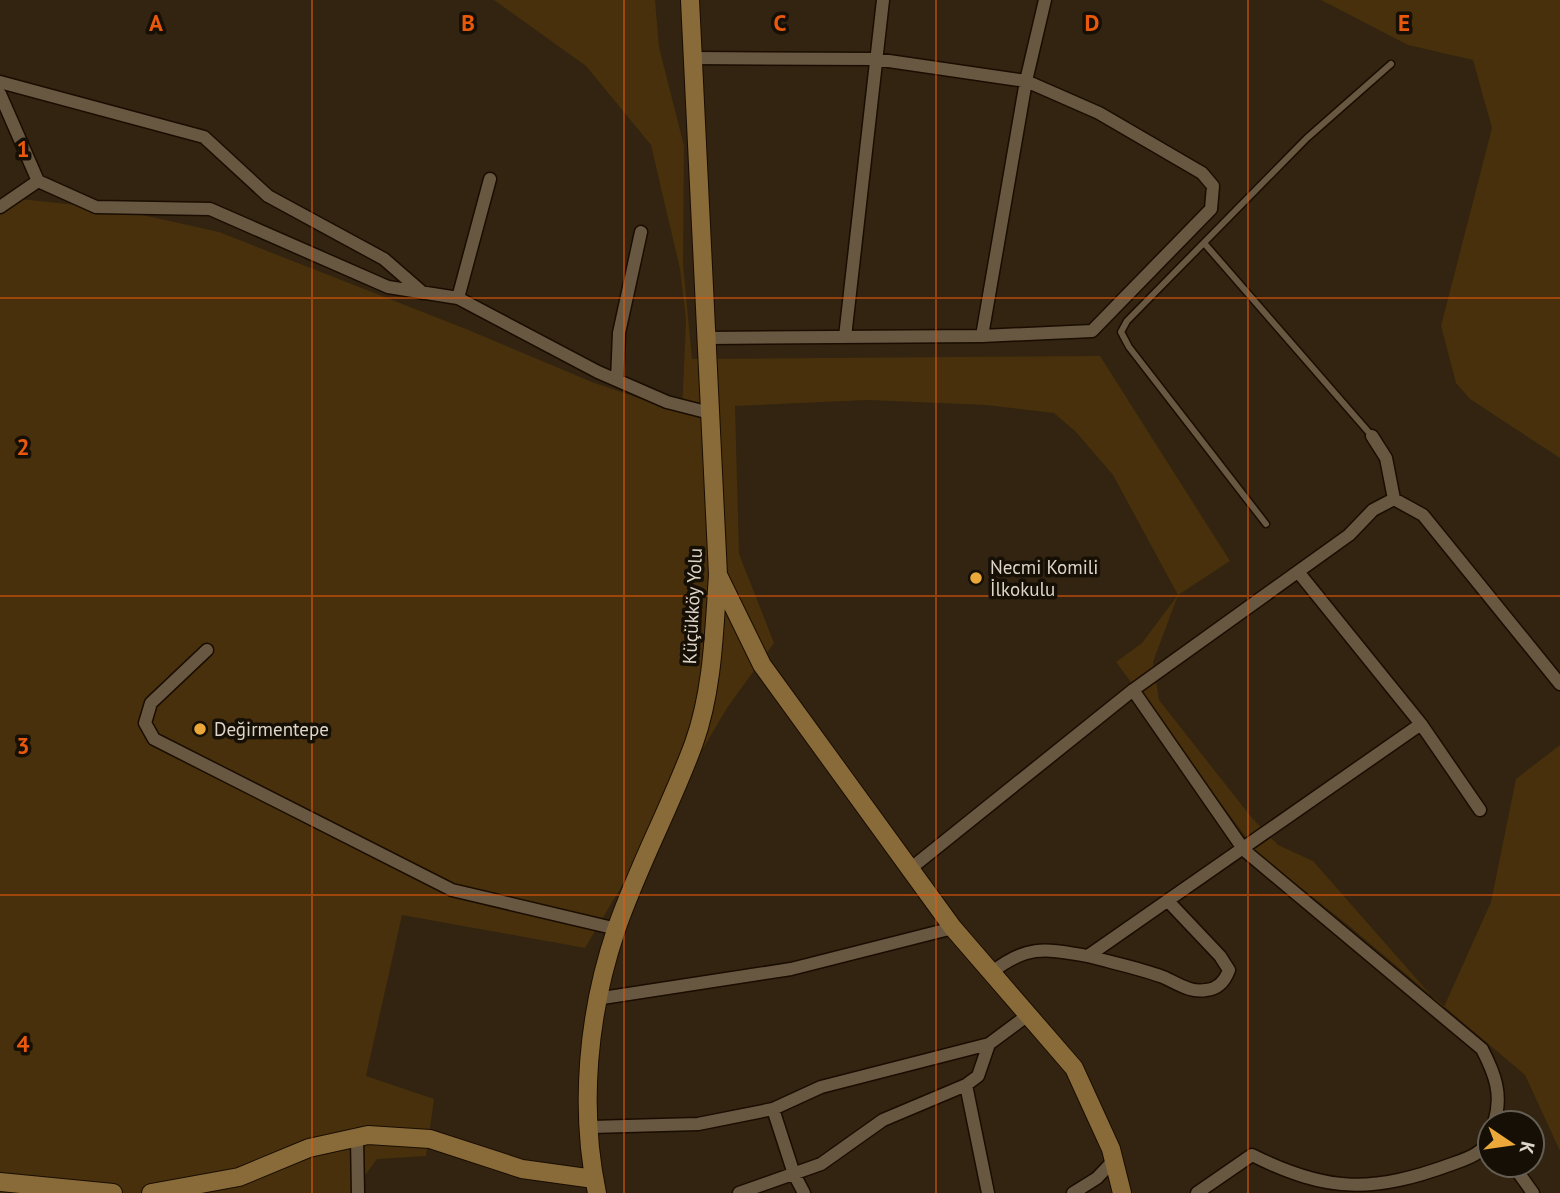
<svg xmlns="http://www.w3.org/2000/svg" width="1560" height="1193" viewBox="0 0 1560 1193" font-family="'PT Sans',sans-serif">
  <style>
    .green { fill: #47300b }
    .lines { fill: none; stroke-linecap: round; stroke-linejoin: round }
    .lane-casing { stroke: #1a0d00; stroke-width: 9 }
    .street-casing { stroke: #1a0d00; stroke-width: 15 }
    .secondary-casing { stroke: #1a0d00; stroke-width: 20 }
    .lane { stroke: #685842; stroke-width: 6 }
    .street { stroke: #685842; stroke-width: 12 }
    .secondary { stroke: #896b39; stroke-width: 18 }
    .grid { fill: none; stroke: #e8590c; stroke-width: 2; stroke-opacity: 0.55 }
    .poi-dot { fill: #eca93a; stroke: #150f06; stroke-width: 2.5 }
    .labels { text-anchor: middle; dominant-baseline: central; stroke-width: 7; stroke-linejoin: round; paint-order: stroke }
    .poi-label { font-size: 19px; fill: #ded5c8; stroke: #150f06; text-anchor: start }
    .street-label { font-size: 19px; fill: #ded5c8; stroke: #150f06 }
    .grid-label { font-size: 23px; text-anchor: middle; font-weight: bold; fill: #e8590c; stroke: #150f06; stroke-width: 7; stroke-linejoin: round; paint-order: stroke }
  </style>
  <rect width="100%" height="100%" fill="#322410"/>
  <!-- green -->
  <path class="green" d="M494,0H655L659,47L684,146L683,264L692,359L1100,356L1230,561L1178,595L1153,662L1159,700L1252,818L1278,845L1313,861L1443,1009L1491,902L1516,779L1560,745V1151L1525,1075L1348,925L1260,856L1116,662L1142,643L1178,595L1113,475L1076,432L1054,413L986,405L868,400L735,406L739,554L774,643L727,708L585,948L402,915L366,1076L434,1099L426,1156L377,1159L352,1193H0V197L116,209L219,232L466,329L592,382L682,413L686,320L680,269L651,145L586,66Z
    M1321,0H1560V458L1470,399L1456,383L1441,326L1492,128L1473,60L1408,45Z"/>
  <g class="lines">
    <defs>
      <path id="lane" d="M1204,243L1372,436
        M1266,524L1129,347L1121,332L1127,321L1307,138L1391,64"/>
      <path id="street" d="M693,58L875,59L1026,81L1099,113L1202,173L1213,186L1211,209L1092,331L982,336L706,338
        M0,82L204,137L268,196L384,259L423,293
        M0,94L38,181L96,207L210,209L388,287L458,298L598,372L667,402L710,413
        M0,207L38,181
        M458,298L490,179
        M982,336L1026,81L1045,0
        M845,337L883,0
        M617,380L619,333L641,232
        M1394,499L1423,515L1560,684
        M1299,573L1421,724L1480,810
        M207,650L151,703L145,723L154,739L452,890L617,929
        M1133,690L1244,850L1482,1049C1495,1074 1503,1095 1494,1123
        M910,869L1133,690L1349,535L1373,510L1394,499L1386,458L1372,436
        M1088,956C1113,963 1139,968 1163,977C1177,983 1190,993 1206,990C1218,989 1225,981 1229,970L1220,956L1168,901
        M992,972C1028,944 1046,949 1088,956L1421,724
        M596,999L791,969L953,928
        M966,1085L988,1193
        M773,1109L794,1174L804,1193
        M591,1127L698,1124L773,1109L821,1087L989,1044
        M357,1138L358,1193
        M1513,1165L1533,1193
        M739,1193L821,1164L883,1120L966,1085L978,1076L989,1044L1028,1015
        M1073,1193L1097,1178L1114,1160
        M1197,1193L1252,1155C1328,1193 1373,1193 1452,1164C1466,1159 1485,1153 1490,1137"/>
      <path id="secondary" d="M719,577L762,665L953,928L1074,1068L1111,1149L1122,1193
        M0,1182L113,1193
        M151,1193L239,1177L309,1148L368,1135L430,1139L522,1169L594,1179
        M597,1193C579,1107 588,1013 616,930C638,866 671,806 694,743C713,690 714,631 718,575L690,0"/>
    </defs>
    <!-- lane casing -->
    <use href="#lane" class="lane-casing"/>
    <!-- street casing -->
    <use href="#street" class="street-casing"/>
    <!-- secondary casing -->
    <use href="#secondary" class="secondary-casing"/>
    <!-- lane -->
    <use href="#lane" class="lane"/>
    <!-- street -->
    <use href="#street" class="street"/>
    <!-- secondary -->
    <use href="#secondary" class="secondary"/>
  </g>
  <!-- grid -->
  <path class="grid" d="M312,0V1193M624,0V1193M936,0V1193M1248,0V1193M0,298H1560M0,596H1560M0,895H1560"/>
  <!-- markers -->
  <g class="poi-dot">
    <circle cx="976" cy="578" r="7"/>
    <circle cx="200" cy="729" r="7"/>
  </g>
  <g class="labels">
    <!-- poi labels -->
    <g class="poi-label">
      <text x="990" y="567">Necmi Komili<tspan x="990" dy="22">İlkokulu</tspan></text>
      <text x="214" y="729">Değirmentepe</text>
    </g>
    <!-- street labels -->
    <g class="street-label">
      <text transform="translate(692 606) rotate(-87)">Küçükköy Yolu</text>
    </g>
  </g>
  <g class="grid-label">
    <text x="156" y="31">A</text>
    <text x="468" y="31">B</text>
    <text x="780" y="31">C</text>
    <text x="1092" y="31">D</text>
    <text x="1404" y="31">E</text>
    <text x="23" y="157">1</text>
    <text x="23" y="455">2</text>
    <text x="23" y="754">3</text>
    <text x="23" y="1052">4</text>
  </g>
  <!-- north arrow -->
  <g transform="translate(1511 1144) rotate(103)"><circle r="33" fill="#150f06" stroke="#655e54" stroke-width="2"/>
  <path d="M0-5L12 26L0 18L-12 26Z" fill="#eca93a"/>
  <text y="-10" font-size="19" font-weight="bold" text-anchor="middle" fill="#ded5c8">K</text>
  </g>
</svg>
